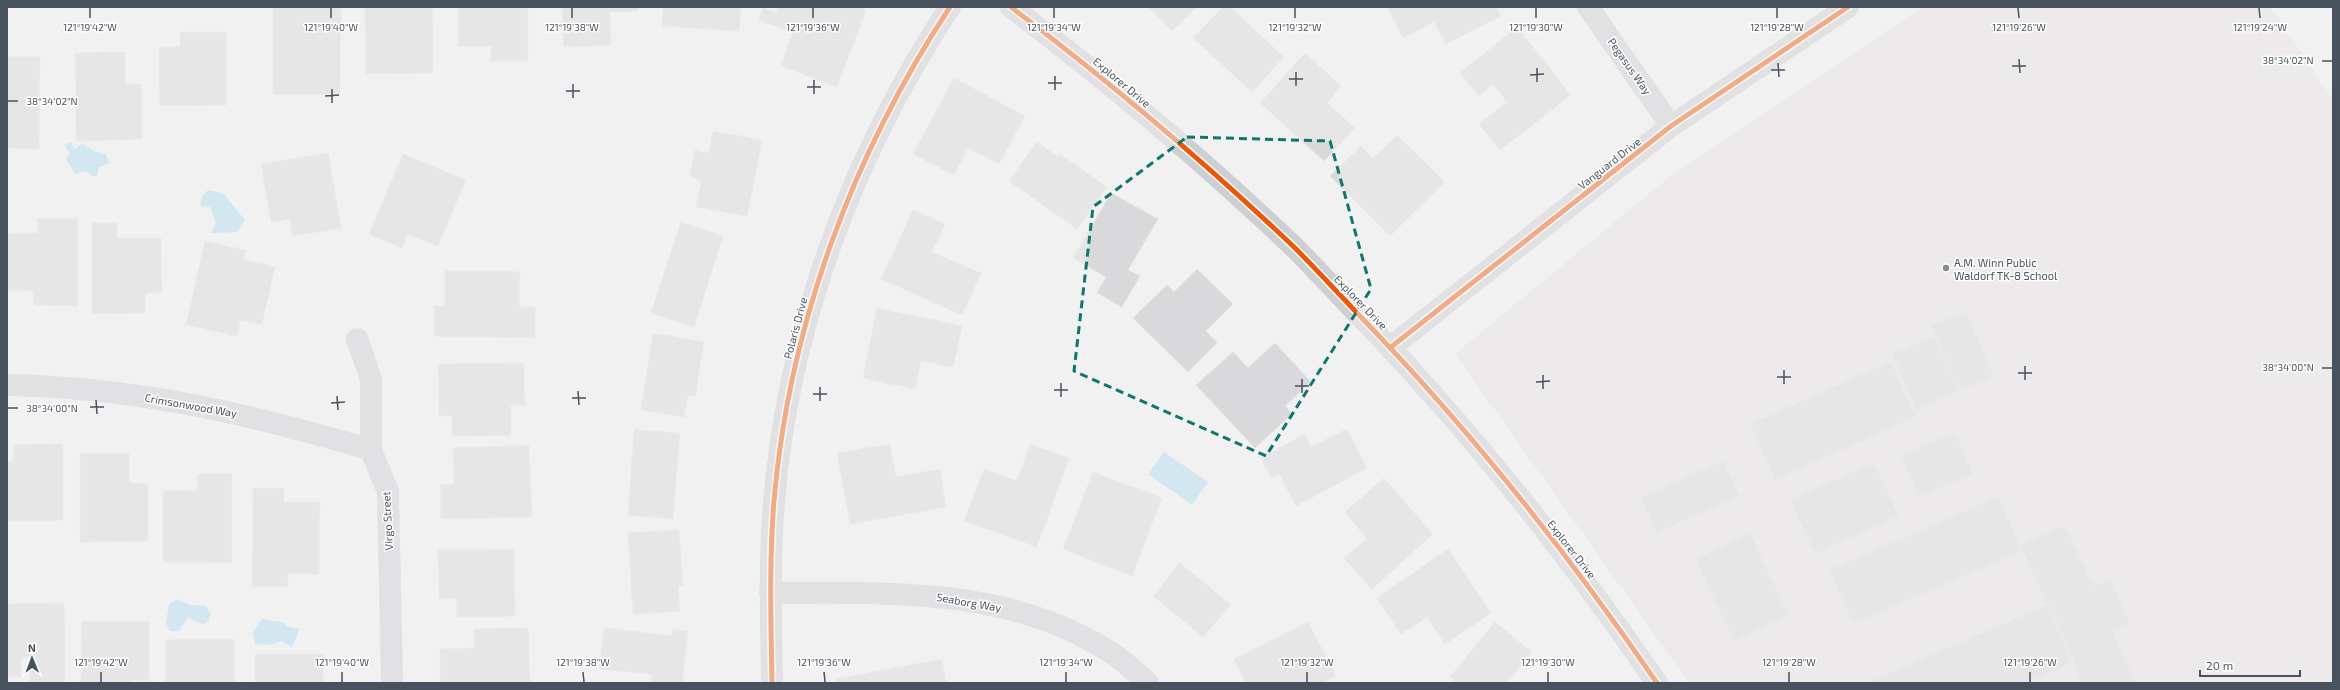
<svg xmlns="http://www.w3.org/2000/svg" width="2340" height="690" viewBox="0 0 2340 690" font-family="'Exo 2',sans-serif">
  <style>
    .education { fill: #e4e2e3 }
    .water { fill: #abdbee }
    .building { fill: #d9d9db; stroke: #e3e3e4 }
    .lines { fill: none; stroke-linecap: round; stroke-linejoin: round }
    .minor { stroke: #cdcfd2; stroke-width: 22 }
    .cycleway-casing { stroke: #fff; stroke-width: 8 }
    .cycleway { stroke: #e8590c; stroke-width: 5 }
    .marked { fill: none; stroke: #0f766e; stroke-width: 3; stroke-dasharray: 8 5; stroke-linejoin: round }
    .ticks { fill: none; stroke: #48525e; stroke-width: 1.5 }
    .poi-dot { fill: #848a91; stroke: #fff; stroke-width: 1.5 }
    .labels { text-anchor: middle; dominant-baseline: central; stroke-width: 3; stroke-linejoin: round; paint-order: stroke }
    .street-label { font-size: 11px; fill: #48525e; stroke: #fff }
    .poi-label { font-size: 11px; fill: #48525e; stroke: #fff; text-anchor: start }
    .ticks-label { font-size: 10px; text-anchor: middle; fill: #48525e; stroke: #fff; stroke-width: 3; stroke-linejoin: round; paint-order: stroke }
  </style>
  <rect width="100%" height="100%" fill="#f2f1f1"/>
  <!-- education -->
  <path class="education" d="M1922,7H2271L2333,100V683H1689L1455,354L1663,182Z"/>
  <!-- water -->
  <path class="water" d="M71,142L74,149L82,144L94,151L106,154L109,163L99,167L97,176H92L86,171L75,174L66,159L70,154L65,146Z
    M208,190L223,193L245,220L238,232L211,233L216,223L210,207L200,206L202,197Z
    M1164,452L1208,482L1192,505L1148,474Z
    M178,599L190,605L206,606L211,614L209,620L204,624L188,618L178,631H170L166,623L169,604Z
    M262,619L282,622L288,627L300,629L292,647L282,641L271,645L255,644L253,632Z"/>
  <!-- building -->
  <path class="building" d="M273,7L341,8L340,94H273Z
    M365,7H432L433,73L366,74Z
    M458,7H528V61H491V46H458Z
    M562,7H638V11L610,12L611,45L564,47Z
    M663,7H741L739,31L662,26Z
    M778,7H860L866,10L837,87L781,66L793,32L759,20L763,8L776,13Z
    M1148,7H1197L1172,31Z
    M1223,7H1230L1284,57L1252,92L1193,38Z
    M1387,7H1496L1501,16L1446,44L1434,22L1403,38Z
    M1517,27L1571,95L1500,150L1479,124L1507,102L1493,84L1479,96L1460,73Z
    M180,32H226V105L160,106L159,47H180Z
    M125,52V84H141L142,139L76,141L75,53Z
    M1305,53L1341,86L1327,103L1355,128L1324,161L1260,103Z
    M7,57H40L39,149L7,148Z
    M954,78L1025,116L999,164L968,148L954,175L913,154Z
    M713,131L762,140L747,216L696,207L701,182L690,175L695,150L709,153Z
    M1397,135L1445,182L1390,236L1330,176L1361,146L1373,159Z
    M1037,142L1058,157L1060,154L1107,187L1077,229L1009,181Z
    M328,153L341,228L292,236L290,219L271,222L261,164Z
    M403,154L466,180L438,246L407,234L402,248L369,234Z
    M1111,193L1158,219L1128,270L1140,276L1122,307L1097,293L1106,277L1073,258Z
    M913,210L945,224L932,252L981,273L962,315L881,279Z
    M78,218V306L34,305L33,291L7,290V234L38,233L37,219Z
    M681,222L723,236L694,327L651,313Z
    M92,223H117V238H161L162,293H145V313L92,314Z
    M205,241L245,250L243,260L275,267L262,324L240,320L237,336L186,325Z
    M1197,269L1233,304L1206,331L1217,343L1188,372L1133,318L1167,285L1174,292Z
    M445,271L520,272L519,307H535V338L434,336V306H445Z
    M877,308L962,326L953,367L921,361L915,389L863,378Z
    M1966,311L1994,376L1959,391L1931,325Z
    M653,333L704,342L695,397L688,395L684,417L641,410Z
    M1935,336L1959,391L1916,410L1892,354Z
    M1275,343L1311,382L1285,406L1292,414L1255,448L1196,385L1233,352L1248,368Z
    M1891,361L1916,417L1775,480L1750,424Z
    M524,363L525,405H511V435L452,436V416H439L438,364Z
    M1347,429L1367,468L1296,506L1279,474L1271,478L1261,458L1305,434L1311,447Z
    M634,430L680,433L673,519L628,515Z
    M1955,432L1973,474L1919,497L1901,455Z
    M63,444V520L7,521V462H14V445Z
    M890,444L896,477L940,469L946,507L850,524L837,453Z
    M1030,444L1069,458L1037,547L964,521L984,469L1017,481Z
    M529,445L532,517L441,519L440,485L454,484L453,448Z
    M80,453H129V483L148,484V541L80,542Z
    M1723,461L1740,496L1656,533L1641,497Z
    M1874,462L1899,516L1815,554L1790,500Z
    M1093,472L1162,498L1132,576L1063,549Z
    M198,474H232V563L163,562V491L198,490Z
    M1384,478L1433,534L1372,589L1344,558L1367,539L1345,512Z
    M253,488H284V502H320L319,574L288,573V587H252Z
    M1999,496L2022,551L1853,624L1829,570Z
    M2065,525L2094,586L2110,579L2130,623L2112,631L2136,683H2082L2020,545Z
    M679,530L683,586H678L680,611L633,614L628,533Z
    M1750,533L1789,615L1734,641L1695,559Z
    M514,549L515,616L457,617L456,598L439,599L438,550Z
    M1448,549L1491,613L1445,644L1427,617L1401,634L1377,598Z
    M1180,563L1231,605L1203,637L1153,596Z
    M64,603L65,683H30V657H21V677H7V604Z
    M2049,604L2074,662L2024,683H1865Z
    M82,621H149V680L131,681V683H81Z
    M1308,622L1336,676L1322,683H1246L1234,659Z
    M1495,622L1532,652L1507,683H1457L1450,677Z
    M528,628L530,683H440V649L474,648V629Z
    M604,628L672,636V629L688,631L682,683H650L651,674L599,669Z
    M234,639V683H166V640Z
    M255,654H323V683H255Z
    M942,659L946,683H836V679Z"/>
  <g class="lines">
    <!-- minor -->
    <path class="minor" d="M1011,7C1110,82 1205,162 1295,248C1316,269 1336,291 1357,313C1468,427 1567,552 1657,683
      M1588,7L1671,126
      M357,339L371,379V450L388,492L392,683
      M1391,347L1671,126L1848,7
      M7,385C132,387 252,414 371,450
      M770,593C888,593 1013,586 1116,656C1127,664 1138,674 1148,683
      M772,683C771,622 769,561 774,501C789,325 853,154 950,7"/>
    <defs>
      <path id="cycleway" d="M1011,7C1110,82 1205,162 1295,248C1316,269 1336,291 1357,313C1468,427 1567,552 1657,683
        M1391,347L1671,126L1848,7
        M772,683C771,622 769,561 774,501C789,325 853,154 950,7"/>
    </defs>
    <!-- cycleway casing -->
    <use href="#cycleway" class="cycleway-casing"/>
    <!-- cycleway -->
    <use href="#cycleway" class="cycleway"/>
  </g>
  <!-- marked area -->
  <path d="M0 0H2340V690H0ZM1187,137L1330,141L1371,289L1266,456L1074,371L1093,207Z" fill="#f2f1f1" fill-opacity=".55" fill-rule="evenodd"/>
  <path class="marked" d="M1187,137L1330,141L1371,289L1266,456L1074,371L1093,207Z"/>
  <!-- ticks -->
  <path class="ticks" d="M90,8V18M331,8V18M572,8V18M813,8V18M1054,8V18M1295,8V18M1536,8V18M1777,8V18M2018,8L2019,18M2259,8L2260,18M2019,59L2020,73M2322,61H2332M1778,63L1779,77M2012,66H2026M1537,68V82M1771,70H1785M1296,72V86M1530,75L1544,74M1055,76V90M1289,79H1303M814,80V94M1048,83H1062M573,84V98M807,87H821M332,89V103M566,91H580M325,96L339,95M8,101H18M2025,366V380M2322,368H2332M1784,370V384M2018,373H2032M1543,375V389M1777,377H1791M1302,379V393M1536,382L1550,381M1061,383V397M1295,386H1309M820,387V401M1054,390H1068M578,391L579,405M813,394H827M337,396L338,410M572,398H586M96,400L97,414M331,403L345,402M90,407H104M8,408H18M101,672V682M342,672V682M583,672L584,682M824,672L825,682M1066,672V682M1307,672V682M1548,672V682M1789,672V682M2030,672V682"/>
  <!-- markers -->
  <circle class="poi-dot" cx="1946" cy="268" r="4"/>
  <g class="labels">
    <!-- street labels -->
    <g class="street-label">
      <text transform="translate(1630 66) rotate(55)">Pegasus Way</text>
      <text transform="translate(1122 82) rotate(40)">Explorer Drive</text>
      <text transform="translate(1609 163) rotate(-38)">Vanguard Drive</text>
      <text transform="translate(1361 302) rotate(46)">Explorer Drive</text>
      <text transform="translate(795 328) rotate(-75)">Polaris Drive</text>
      <text transform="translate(191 405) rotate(10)">Crimsonwood Way</text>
      <text transform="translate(387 521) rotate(-93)">Virgo Street</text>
      <text transform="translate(1572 549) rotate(52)">Explorer Drive</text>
      <text transform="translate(969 602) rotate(10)">Seaborg Way</text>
    </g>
    <!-- poi labels -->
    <g class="poi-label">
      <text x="1954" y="262">A.M. Winn Public<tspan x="1954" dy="13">Waldorf TK-8 School</tspan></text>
    </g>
  </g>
  <g class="ticks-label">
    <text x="90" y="31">121°19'42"W</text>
    <text x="331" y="31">121°19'40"W</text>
    <text x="572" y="31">121°19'38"W</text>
    <text x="813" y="31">121°19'36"W</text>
    <text x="1054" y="31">121°19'34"W</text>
    <text x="1295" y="31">121°19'32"W</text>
    <text x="1536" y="31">121°19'30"W</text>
    <text x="1777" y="31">121°19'28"W</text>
    <text x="2019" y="31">121°19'26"W</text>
    <text x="2260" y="31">121°19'24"W</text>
    <text x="2288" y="64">38°34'02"N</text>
    <text x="52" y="105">38°34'02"N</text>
    <text x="2288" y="371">38°34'00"N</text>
    <text x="52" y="412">38°34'00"N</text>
    <text x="101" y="666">121°19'42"W</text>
    <text x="342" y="666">121°19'40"W</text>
    <text x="583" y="666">121°19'38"W</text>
    <text x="824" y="666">121°19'36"W</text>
    <text x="1066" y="666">121°19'34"W</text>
    <text x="1307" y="666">121°19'32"W</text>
    <text x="1548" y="666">121°19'30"W</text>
    <text x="1789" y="666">121°19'28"W</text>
    <text x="2030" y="666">121°19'26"W</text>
  </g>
  <!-- border -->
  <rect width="2340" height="690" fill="none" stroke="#48525e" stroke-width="16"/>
  <!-- north arrow -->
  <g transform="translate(32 658) rotate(359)" stroke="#ffffff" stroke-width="3" paint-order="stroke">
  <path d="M0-3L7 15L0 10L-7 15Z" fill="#48525e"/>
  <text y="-6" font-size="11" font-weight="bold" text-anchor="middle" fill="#48525e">N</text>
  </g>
  <!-- scale -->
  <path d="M2200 670v6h100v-6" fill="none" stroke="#48525e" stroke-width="2"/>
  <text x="2206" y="670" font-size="12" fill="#48525e" stroke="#ffffff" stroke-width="3" paint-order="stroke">20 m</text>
</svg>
